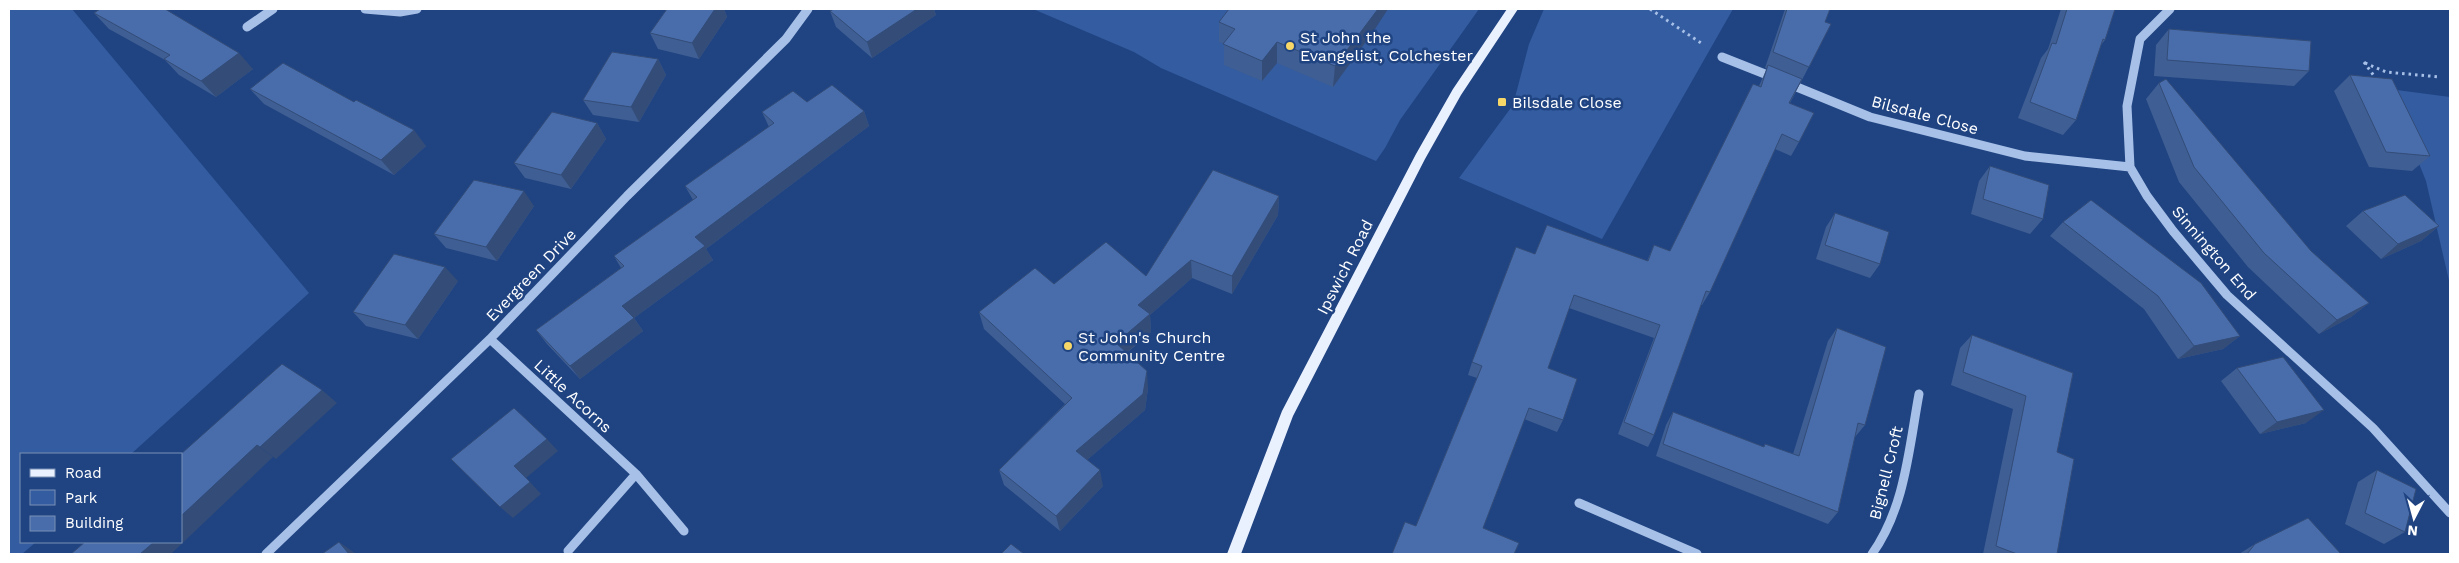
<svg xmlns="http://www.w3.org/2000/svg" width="2459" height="563" viewBox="0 0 2459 563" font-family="'Work Sans',sans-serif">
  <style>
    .green { fill: #345ca0 }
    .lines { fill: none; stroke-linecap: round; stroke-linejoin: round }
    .path { stroke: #a7c0e8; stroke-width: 3; stroke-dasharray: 2.5 4; stroke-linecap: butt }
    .minor { stroke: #a7c0e8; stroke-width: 9 }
    .major { fill: #e9f0fe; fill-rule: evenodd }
    .wall { fill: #3f5e93 }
    .shaded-wall { fill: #334c78 }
    .building { fill: #496dab; stroke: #334c78 }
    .poi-dot { fill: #f6d768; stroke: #204482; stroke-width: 2 }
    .labels { text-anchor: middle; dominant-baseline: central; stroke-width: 5; stroke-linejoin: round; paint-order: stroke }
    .poi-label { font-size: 16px; fill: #fff; stroke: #204482; text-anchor: start }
    .street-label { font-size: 16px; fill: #fff; stroke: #204482 }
  </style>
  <rect width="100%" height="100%" fill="#204482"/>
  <!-- green -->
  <path class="green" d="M9,9H72L309,293L131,454H21V542H36L22,554H9Z
    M1033,9H1479L1400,120L1385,148L1376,161L1161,68L1134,52Z
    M1544,9H1733L1602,239L1459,178L1513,105L1529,44Z
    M2389,89L2450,97V285L2426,181Z"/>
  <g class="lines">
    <!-- path -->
    <path class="path" d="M1650,9L1701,43
      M2364,62L2377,80
      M2365,63L2386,72L2440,77"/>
    <!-- minor -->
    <path class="minor" d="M365,9L400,12L417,9
      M2170,9L2140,39L2127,106L2130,167L2147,196L2173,231L2227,295L2373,428L2450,513
      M247,27L273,9
      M1722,57L1775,78
      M1787,83L1870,117L2025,156L2130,167
      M490,339L636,474L684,531
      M1579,503L1697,554
      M568,551L636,474
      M266,554L490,339L627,196L786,39L808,9
      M1872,554C1905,508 1909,448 1919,394"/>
    <!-- major -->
    <path class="major" d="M1507,9H1518L1461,95L1425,159L1293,416L1241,554H1227L1282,411L1416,154L1453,89Z"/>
  </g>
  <!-- wall -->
  <path class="wall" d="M667,9H724L727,17L699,59L658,49L650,33Z
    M834,9H934L936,15L872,58L836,27L830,11Z
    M1785,9H1830L1825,22L1831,24L1790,103L1799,142L1791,156L1775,149L1710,292L1702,305H1701L1654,435L1648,447L1618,434L1654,338L1569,308L1548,368L1563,420L1557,432L1524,419L1416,526L1477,378L1468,375L1472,362L1535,254L1647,261L1654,245L1670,251L1759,86L1767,68H1765Z
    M2061,9H2115L2105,40L2101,45L2076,120L2063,135L2018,118L2041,58L2048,49Z
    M94,13L253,69L216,97L179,75L165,60L109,29Z
    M1219,22L1375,29L1333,87L1277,63L1262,81L1224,65V44L1219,42Z
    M2169,29L2309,71L2294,86L2154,76L2156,45Z
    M658,59L666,75L639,122L593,115L583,100Z
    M2350,75L2430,156L2412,171L2369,167L2334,91Z
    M2159,83L2311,251L2369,303L2351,317L2319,334L2248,267L2179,182L2146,99Z
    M250,89L354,102L426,146L394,175L264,104Z
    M807,102L864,111L869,126L706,249L713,260L634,318L643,331L580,379L547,344L536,330L621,268L614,256L693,200L685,186L769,127L762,112Z
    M597,123L606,139L571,189L525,178L514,163Z
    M1990,166L2043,219L2030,234L1971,214L1979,181Z
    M1279,196L1278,215L1232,294L1192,278L1150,315L1151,332L1127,353L1148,388L1145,410L1087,460L1103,486L1060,531L1004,485L999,470L1065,404L984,329L979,312L1054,284L1146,276Z
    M534,206L497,261L446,248L434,234Z
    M2363,211L2439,226L2421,241L2381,259L2346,226Z
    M1835,213L1880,264L1870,278L1816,259L1826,227Z
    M2063,222L2240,336L2223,349L2178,359L2144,309L2050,236Z
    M458,281L418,339L366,326L353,312Z
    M1837,328L1865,425L1855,437L1838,512L1828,524L1656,456L1666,425L1673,412L1763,447L1765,444L1793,454L1828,341Z
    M1972,335L2073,373L2057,452V554H1983L2013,409L1951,385L1960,348Z
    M2237,368L2306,423L2260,434L2221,381Z
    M2377,470L2405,532L2384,544L2345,524L2358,482Z
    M2255,544L2341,554H2239Z"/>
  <!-- shaded-wall -->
  <path class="shaded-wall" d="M715,9H724L727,17L699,59L692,43Z
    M917,9H934L936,15L872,58L867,42Z
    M1378,9H1388L1375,29L1333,87L1335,66Z
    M1277,42V63L1262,81V61Z
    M239,53L253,69L216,97L201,81Z
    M658,59L666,75L639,122L631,107Z
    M864,111L869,126L706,249L713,260L634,318L643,331L580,379L570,366L622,306L695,237Z
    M597,123L606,139L571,189L561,175Z
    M414,130L426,146L394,175L381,160Z
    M524,191L534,206L497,261L486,247Z
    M1279,196L1278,215L1232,294V276Z
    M2439,226L2421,241L2381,259L2398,244Z
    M1191,260L1192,278L1150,315L1151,332L1118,360L1116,343L1138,305Z
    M445,267L458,281L418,339L405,325Z
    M2369,303L2351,317L2319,334L2337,320Z
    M2240,336L2223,349L2178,359L2194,346Z
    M1147,371L1148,388L1145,410L1079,467L1076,451Z
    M322,390L337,403L276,459L260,447Z
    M2324,410L2306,423L2260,434L2277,422Z
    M547,439L558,451L526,478L514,466Z
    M257,445L273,457L171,554H140L154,542H181V516Z
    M1100,470L1103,486L1060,531L1056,516Z
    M530,482L541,494L513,518L500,507Z
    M339,542L355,553L356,554H349Z"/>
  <!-- building -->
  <path class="building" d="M100,9H165L239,53L201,81L164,59L170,55L94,13Z
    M667,9H715L692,43L650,33Z
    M834,9H917L867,42L830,11Z
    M1229,9H1378L1335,66L1277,42L1262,61L1223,44L1235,29L1219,22Z
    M1787,9H1830L1825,22L1831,24L1809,67L1773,52Z
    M2067,9H2115L2105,40L2103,39L2076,120L2030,102L2052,43L2056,44Z
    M2169,29L2311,41L2309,71L2167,60Z
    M612,52L658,59L631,107L583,100Z
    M283,63L354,102L356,100L414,130L381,160L250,89Z
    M1768,65L1802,79L1789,103L1814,113L1799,142L1782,134L1710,292L1706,291L1654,435L1624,422L1660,325L1574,295L1548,368L1577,379L1563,420L1529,408L1483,528L1519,543L1514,554H1392L1405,522L1416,526L1482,366L1472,362L1516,247L1535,254L1547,225L1648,261L1654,245L1670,251L1753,84L1761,87Z
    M2350,75L2392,79L2430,156L2386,152Z
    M2166,79L2311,251L2369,303L2337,320L2264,253L2194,167L2159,83Z
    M832,85L864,111L695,237L705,246L622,306L634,318L570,366L536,330L624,266L614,256L697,197L685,186L774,123L762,112L793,91L807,102Z
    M552,112L597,123L561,175L514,163Z
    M1990,166L2049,185L2043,219L1983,199Z
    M1213,170L1279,196L1232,276L1191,260L1138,305L1150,314L1116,343L1147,371L1143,394L1076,451L1100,470L1056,516L999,470L1072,398L979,312L1035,268L1054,284L1106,242L1146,276Z
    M474,180L524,191L486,247L434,234Z
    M2405,195L2439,226L2398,244L2363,211Z
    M2091,200L2201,283L2240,336L2194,346L2158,296L2063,222Z
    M1835,213L1889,232L1880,264L1825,245Z
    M394,254L445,267L405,325L353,312Z
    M1837,328L1886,347L1865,425L1858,423L1838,512L1663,444L1673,412L1764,447L1765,444L1799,456Z
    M1972,335L2073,373L2057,452L2074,459L2057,554H2017L1996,546L2026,396L1963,372Z
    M2283,357L2324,410L2277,422L2237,368Z
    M282,364L322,390L260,447L257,445L181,516V454Z
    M514,408L547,439L514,466L530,482L500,507L451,459Z
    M2377,470L2416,489L2405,532L2365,513Z
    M2308,518L2341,554H2247L2255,544Z
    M85,542H154L140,554H71Z
    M339,542L349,554H322Z
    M1011,544L1024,554H1001Z"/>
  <!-- markers -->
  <g class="poi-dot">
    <circle cx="1290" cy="46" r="5"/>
    <rect x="1497" y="97" width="10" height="10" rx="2.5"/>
    <circle cx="1068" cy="346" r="5"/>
  </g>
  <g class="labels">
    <!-- poi labels -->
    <g class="poi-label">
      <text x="1300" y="37">St John the<tspan x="1300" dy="18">Evangelist, Colchester</tspan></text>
      <text x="1512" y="102">Bilsdale Close</text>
      <text x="1078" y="337">St John's Church<tspan x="1078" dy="18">Community Centre</tspan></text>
    </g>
    <!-- street labels -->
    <g class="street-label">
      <text transform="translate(1925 115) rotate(15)">Bilsdale Close</text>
      <text transform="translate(2214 253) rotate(49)">Sinnington End</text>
      <text transform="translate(1345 267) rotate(-63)">Ipswich Road</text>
      <text transform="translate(531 275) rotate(-46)">Evergreen Drive</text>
      <text transform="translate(573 396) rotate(43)">Little Acorns</text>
      <text transform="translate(1886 473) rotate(-76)">Bignell Croft</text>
    </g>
  </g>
  <!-- border -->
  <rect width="2459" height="563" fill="none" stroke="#ffffff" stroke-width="20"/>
  <!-- legend -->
  <rect x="20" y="453" width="162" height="90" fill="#204482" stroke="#798fb4"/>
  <rect x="30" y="469" width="25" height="8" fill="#e9f0fe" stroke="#798fb4"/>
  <text x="65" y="478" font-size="15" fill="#ffffff">Road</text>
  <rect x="30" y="490" width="25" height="15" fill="#345ca0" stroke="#798fb4"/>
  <text x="65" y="503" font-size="15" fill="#ffffff">Park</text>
  <rect x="30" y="516" width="25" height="15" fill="#496dab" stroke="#798fb4"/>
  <text x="65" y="528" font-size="15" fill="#ffffff">Building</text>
  <!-- north arrow -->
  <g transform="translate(2414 518) rotate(186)" stroke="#204482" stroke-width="4" paint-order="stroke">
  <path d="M0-4L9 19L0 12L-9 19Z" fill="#ffffff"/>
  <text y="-8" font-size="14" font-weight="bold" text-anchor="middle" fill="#ffffff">N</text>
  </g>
</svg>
